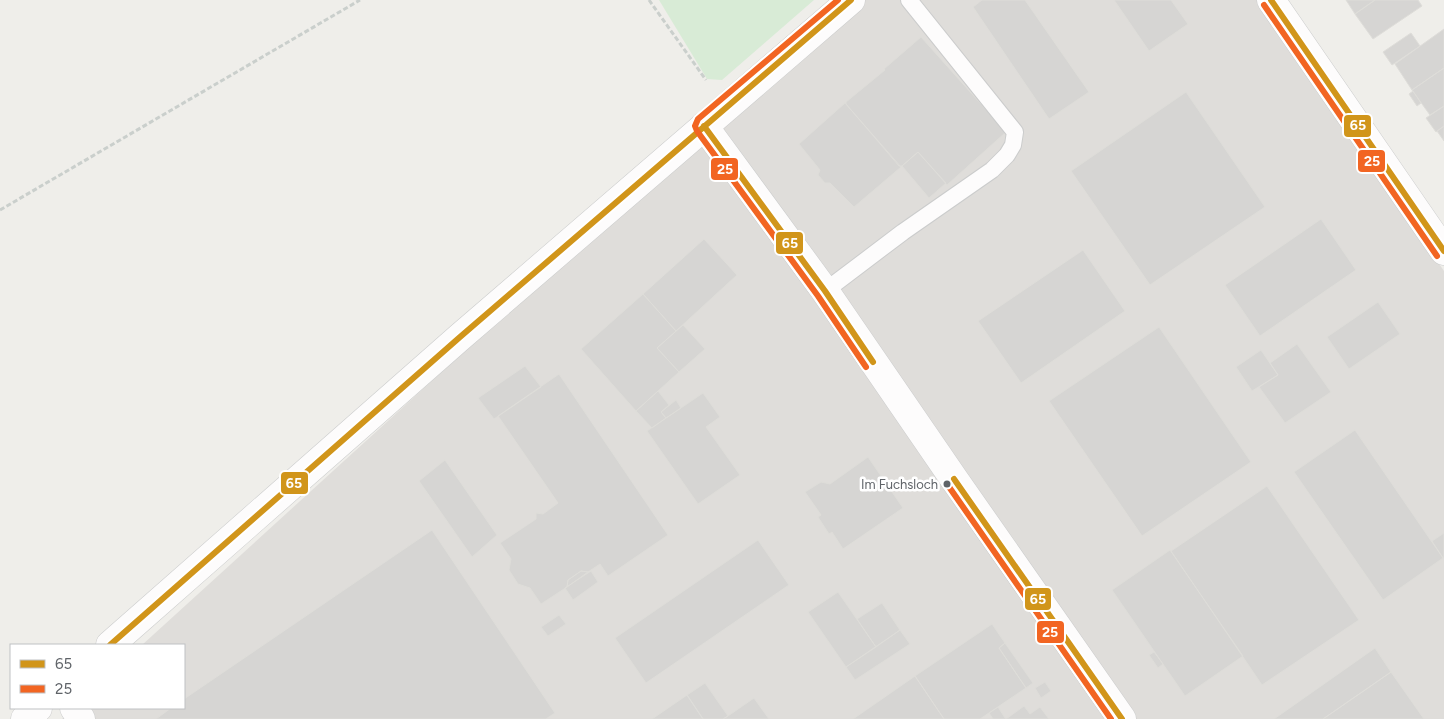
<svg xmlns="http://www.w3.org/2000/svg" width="1444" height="719" viewBox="0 0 1444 719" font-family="Figtree,sans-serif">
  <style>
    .industrial { fill: #dfddda }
    .green { fill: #d8ebd6 }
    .building { fill: #d6d5d3; stroke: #deddd9 }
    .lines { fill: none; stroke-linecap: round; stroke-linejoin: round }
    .service-casing { stroke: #cbcccc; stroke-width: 18 }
    .minor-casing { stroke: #cbcccc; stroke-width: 29 }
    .path { stroke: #cacfcc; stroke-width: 3; stroke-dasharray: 5 2.5; stroke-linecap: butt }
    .service { stroke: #fdfcfc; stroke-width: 16 }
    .minor { stroke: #fdfcfc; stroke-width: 28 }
    .bus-1-casing { stroke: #fff; stroke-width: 10 }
    .bus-2-casing { stroke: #fff; stroke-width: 10 }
    .bus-1 { stroke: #d1951a; stroke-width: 6 }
    .bus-2 { stroke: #f26522; stroke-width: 6 }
    .bus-dot { fill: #5f6368; stroke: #fff; stroke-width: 2 }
    .labels { text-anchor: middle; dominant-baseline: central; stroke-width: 5; stroke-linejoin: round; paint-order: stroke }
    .bus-label { font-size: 13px; fill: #5f6368; stroke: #fff; text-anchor: end }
    .line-badge { stroke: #fff; stroke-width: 2 }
    .badge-label { font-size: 14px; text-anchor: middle; font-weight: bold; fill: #fff }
  </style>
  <rect width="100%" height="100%" fill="#efeeea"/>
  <!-- industrial -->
  <path class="industrial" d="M850,0H1260L1444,271V719H62L74,708H184V645H142Z"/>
  <!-- green -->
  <path class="green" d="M659,0H814L722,80L707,79Z"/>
  <!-- building -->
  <path class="building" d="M982,0H1025L1089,92L1049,119L973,7Z
    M1114,0H1171L1188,24L1149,51Z
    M1346,0H1375L1355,14Z
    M1375,0H1418L1422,6L1373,39L1355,14Z
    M1444,29V68L1412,90L1395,64Z
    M1411,33L1420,46L1392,65L1383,52Z
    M921,37L1006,132L947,185L918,152L902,166H899L846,104V102L885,70L884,69Z
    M1444,68V106L1430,115L1412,90Z
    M1413,91L1421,103L1417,106L1409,94Z
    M1186,92L1265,207L1150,285L1071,171Z
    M845,103L901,167L854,207L830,183H825L818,175L820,170L799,144Z
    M1444,106V126L1436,132L1426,118Z
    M1444,126V141L1437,131Z
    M918,152L946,183L929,198L902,166Z
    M1321,219L1356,270L1260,336L1225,285Z
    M704,239L737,275L676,331L643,294Z
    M1083,250L1125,311L1021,383L978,321Z
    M643,294L676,331L657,348L679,372L636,411L581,349Z
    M1378,302L1400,334L1349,369L1327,337Z
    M683,325L705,349L679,372L657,348Z
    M1159,327L1251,462L1142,536L1049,401Z
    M1297,344L1331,392L1285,423L1259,387L1278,375L1270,363Z
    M1261,350L1278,375L1252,391L1236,367Z
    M525,366L541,387L494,419L478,398Z
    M559,374L668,535L608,576L600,564L588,572L581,571L568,580L567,587L541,604L530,588L518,584L509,570L511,559L500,543L536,519V513L543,514L558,503L498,416Z
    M658,391L669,405L661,412L666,418L652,428L636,411Z
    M703,393L720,417L706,427L740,475L698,504L647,431Z
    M676,400L681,408L666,418L661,412Z
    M1355,430L1443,558L1383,600L1294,472Z
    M868,457L903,508L843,549L832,532L829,534L818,517L821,515L805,492L821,482L830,484Z
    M445,460L497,535L472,557L419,481Z
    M1267,486L1359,620L1262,685L1171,551Z
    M432,530L555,713L546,719H156L171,708H184V699Z
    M1444,533V558H1443L1432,541Z
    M758,540L789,585L646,683L615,638Z
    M1170,550L1243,656L1185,696L1112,590Z
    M581,571L588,572L567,587L568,580Z
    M591,571L598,582L573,600L565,588Z
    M838,592L876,647L846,667L808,612Z
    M882,603L900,630L876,647L857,619Z
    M559,615L566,624L548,636L541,627Z
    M992,624L1005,643L999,648L1026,688L980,719H944L915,676Z
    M900,630L910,644L855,680L846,667Z
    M1005,643L1033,683L1026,688L999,648Z
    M1375,648L1391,672L1323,719H1274Z
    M1154,652L1163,664L1158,668L1149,655Z
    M1391,672L1424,719H1323Z
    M915,676L944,719H853Z
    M1045,682L1051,691L1041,698L1035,688Z
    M705,683L728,716L723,719H703L687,695Z
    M687,695L703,719H652Z
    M754,698L769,719H723L728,716Z
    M1024,706L1030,714L1040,707L1049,719H1006Z
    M998,707L1005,718L1006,719H993L989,713Z"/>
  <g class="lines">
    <defs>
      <path id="service" d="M825,291L903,232L992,170L1007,155L1013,145L1015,132L909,0"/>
      <path id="minor" d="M1271,0L1444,251
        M704,126L825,291L954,479L1122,719
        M110,645L460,337L851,0
        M74,708L81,719
        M25,719L38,708"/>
    </defs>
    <!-- service casing -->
    <use href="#service" class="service-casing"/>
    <!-- minor casing -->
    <use href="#minor" class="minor-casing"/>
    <!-- path -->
    <path class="path" d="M649,0L706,80
      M0,210L360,0"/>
    <!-- service -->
    <use href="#service" class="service"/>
    <!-- minor -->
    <use href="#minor" class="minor"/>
    <defs>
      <path id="bus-1" d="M1271,0L1444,251
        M704,126L825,291L873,362
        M954,479L1122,719
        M110,645L460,337L851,0"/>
      <path id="bus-2" d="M838,0L698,119L695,126L697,131L818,296L866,367
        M1264,5L1437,256
        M947,484L1111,719"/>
    </defs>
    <!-- bus-1 casing -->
    <use href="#bus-1" class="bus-1-casing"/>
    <!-- bus-2 casing -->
    <use href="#bus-2" class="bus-2-casing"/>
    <!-- bus-1 -->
    <use href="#bus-1" class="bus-1"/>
    <!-- bus-2 -->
    <use href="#bus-2" class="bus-2"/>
  </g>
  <!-- markers -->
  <circle class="bus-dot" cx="947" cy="484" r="4.5"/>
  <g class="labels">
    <!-- bus labels -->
    <g class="bus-label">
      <text x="938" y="484">Im Fuchsloch</text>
    </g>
  </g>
  <g class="line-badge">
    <rect x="1343" y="114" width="29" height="24" rx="5" fill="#d1951a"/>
    <rect x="1357" y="149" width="29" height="24" rx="5" fill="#f26522"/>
    <rect x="710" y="157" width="29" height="24" rx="5" fill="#f26522"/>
    <rect x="775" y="231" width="29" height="24" rx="5" fill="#d1951a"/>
    <rect x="280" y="471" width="29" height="24" rx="5" fill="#d1951a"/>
    <rect x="1024" y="587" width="28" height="24" rx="5" fill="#d1951a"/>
    <rect x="1036" y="620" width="29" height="24" rx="5" fill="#f26522"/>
  </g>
  <g class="badge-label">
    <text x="1358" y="130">65</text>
    <text x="1372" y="166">25</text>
    <text x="725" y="174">25</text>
    <text x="790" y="248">65</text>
    <text x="294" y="488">65</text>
    <text x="1038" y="604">65</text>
    <text x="1050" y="637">25</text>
  </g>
  <!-- legend -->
  <rect x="10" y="644" width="175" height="65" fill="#ffffff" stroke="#bfc1c3"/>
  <rect x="20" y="660" width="25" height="8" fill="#d1951a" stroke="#bfc1c3"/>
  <text x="55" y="669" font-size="15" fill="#5f6368">65</text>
  <rect x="20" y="685" width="25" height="8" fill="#f26522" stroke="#bfc1c3"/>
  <text x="55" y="694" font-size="15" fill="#5f6368">25</text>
</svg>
